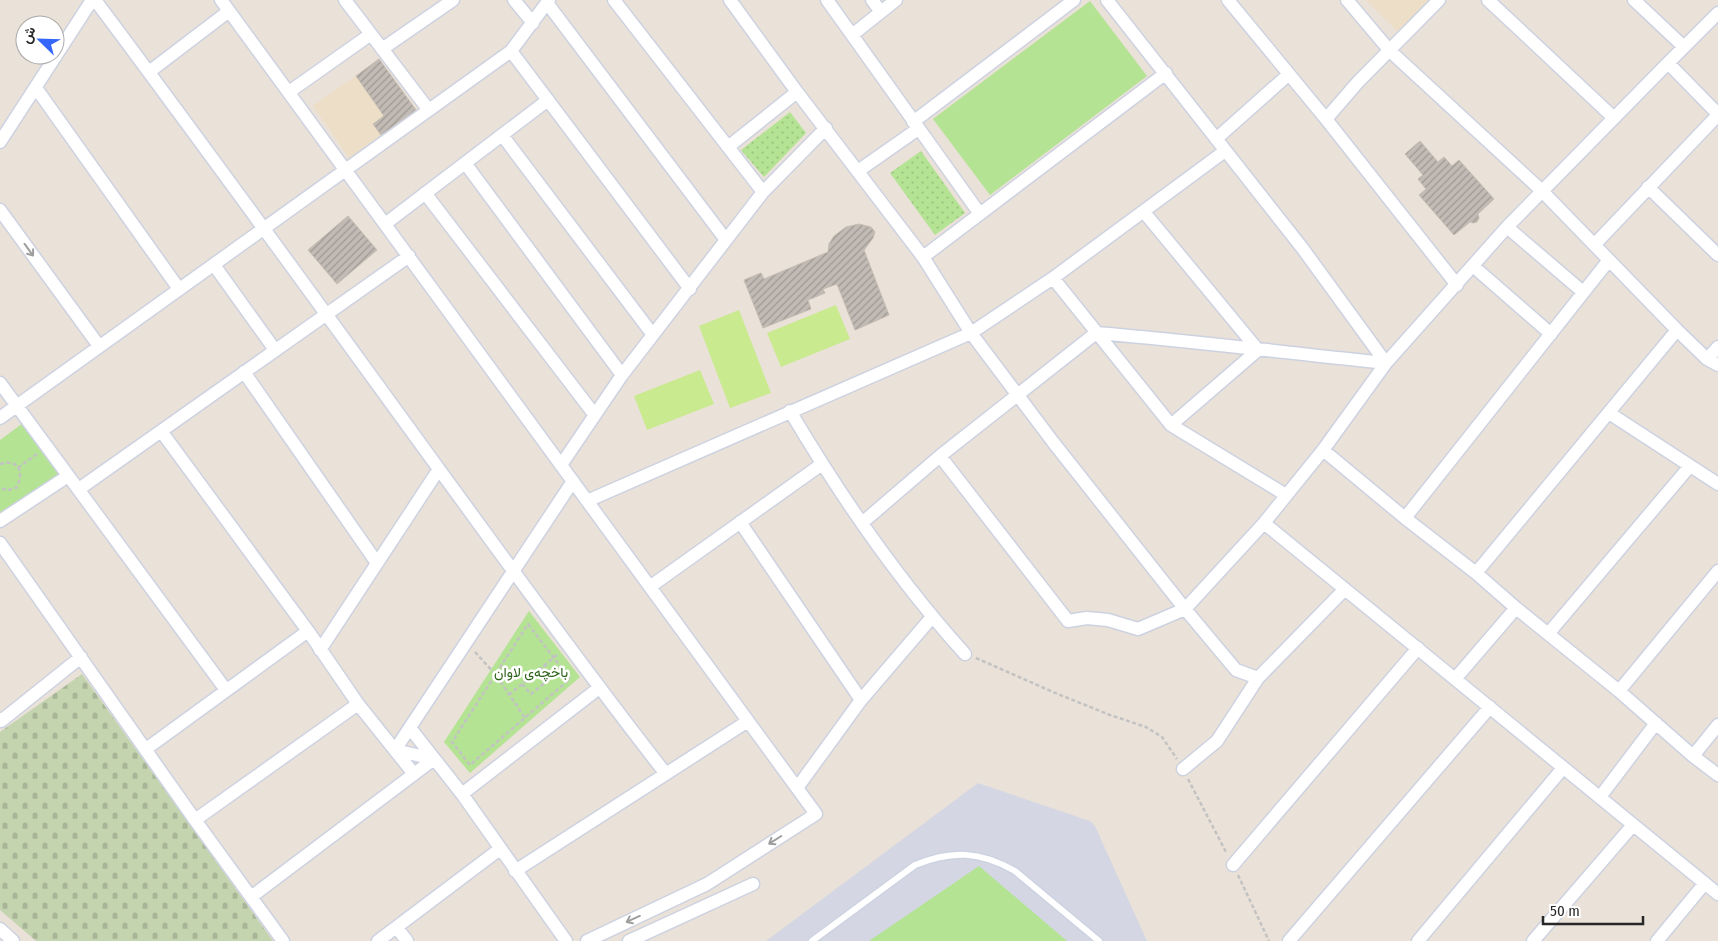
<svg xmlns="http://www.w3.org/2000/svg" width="1718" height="941" viewBox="0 0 1718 941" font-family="'Fira Sans Condensed',Vazirmatn,sans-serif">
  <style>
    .education { fill: #eddec7 }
    .airport { fill: #d4d7e3 }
    .grass { fill: #b3e393 }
    .cemetery { fill: url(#cemetery-stones) }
    .garden { fill: url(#garden-dots) }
    .pitch { fill: #c9ea8e }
    .building { fill: url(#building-hatch); stroke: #c5bdb2 }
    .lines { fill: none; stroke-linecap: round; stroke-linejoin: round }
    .lane-casing { stroke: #cdd2e1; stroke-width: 9 }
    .street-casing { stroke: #cdd2e1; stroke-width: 15 }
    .path { stroke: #c3c3c3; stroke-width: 2.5; stroke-dasharray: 4 2.5; stroke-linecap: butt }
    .lane { stroke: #fff; stroke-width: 6 }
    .street { stroke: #fff; stroke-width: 12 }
    .oneway { stroke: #9e9e9e }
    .labels { text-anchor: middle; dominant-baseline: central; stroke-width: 5; stroke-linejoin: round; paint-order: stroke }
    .park-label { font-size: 14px; fill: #2c6318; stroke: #fff }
  </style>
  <defs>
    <pattern id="cemetery-stones" width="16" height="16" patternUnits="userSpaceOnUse" patternTransform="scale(1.25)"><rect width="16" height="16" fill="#c4d4af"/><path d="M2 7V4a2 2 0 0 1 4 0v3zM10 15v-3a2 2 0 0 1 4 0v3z" fill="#a8b697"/></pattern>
    <pattern id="garden-dots" width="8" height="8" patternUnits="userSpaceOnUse" patternTransform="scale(1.25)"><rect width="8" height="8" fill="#b3e393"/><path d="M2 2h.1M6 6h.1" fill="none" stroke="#9ac37f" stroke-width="1.8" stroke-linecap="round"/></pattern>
    <pattern id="building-hatch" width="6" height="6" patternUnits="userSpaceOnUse" patternTransform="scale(1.25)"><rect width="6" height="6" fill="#c2bbb5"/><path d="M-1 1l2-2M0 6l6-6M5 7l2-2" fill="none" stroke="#9e9893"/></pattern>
  </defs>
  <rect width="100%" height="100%" fill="#eae1d8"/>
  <!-- education -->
  <path class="education" d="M1366,0H1431L1399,33Z
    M379,59L416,110L350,159L313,106Z"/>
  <!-- airport -->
  <path class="airport" d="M978,783L1090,821L1095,826L1147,941H766Z"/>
  <!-- grass -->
  <path class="grass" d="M1090,1L1147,76L990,195L933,119Z
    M23,423L61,475L0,519V440Z
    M529,611L580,677L470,773L444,742Z
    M979,866L1067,941H869Z"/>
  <!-- cemetery -->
  <path class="cemetery" d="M82,674L273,941H36L0,910V732Z"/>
  <!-- garden -->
  <path class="garden" d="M790,112L806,133L764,177L741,150Z
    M921,151L965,213L935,235L890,173Z"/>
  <!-- pitch -->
  <path class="pitch" d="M836,305L850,339L781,367L767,333Z
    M739,310L771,393L730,408L699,326Z
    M700,370L714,404L647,430L634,396Z"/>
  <!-- building -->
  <path class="building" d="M379,59L416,110L381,135L373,124L384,116L356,76Z
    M1420,141L1438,162L1444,157L1452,166L1459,160L1494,199L1478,214L1479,218L1477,222L1473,223L1470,222L1454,235L1419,195L1426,189L1418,179L1423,175L1405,154Z
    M348,216L377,250L337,284L308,250Z
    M859,224L871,227L875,232L873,238L864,250L889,315L855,330L837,284L823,289L825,293L808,300L811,309L763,328L744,280L761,273L764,279L828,252L829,244L834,236L846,227Z"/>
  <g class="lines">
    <defs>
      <path id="lane" d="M812,941L915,865C952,850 980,851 1015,871L1099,941"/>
      <path id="street" d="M95,0C212,156 326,314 441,472C515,573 588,675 666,774
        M221,0L816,814L707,884L587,941
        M345,0L428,109
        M514,0L533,23
        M614,0L763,192
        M730,0L797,92L923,257L971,333L1053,442L1185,609L1236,670L1258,678L1345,589
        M827,0L980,214
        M872,0L881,12
        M1228,0L1326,119L1457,285
        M1347,0L1390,51L1541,190L1677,330L1707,359L1718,365
        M1488,0L1614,118
        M1634,0L1684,47
        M547,3L726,240
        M1718,13L1668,63L1718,114
        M852,35L896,0
        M382,49L453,0
        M511,51L690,289
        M149,72L229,11
        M36,88L179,289
        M289,92L371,34
        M1326,119L1358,82L1439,0
        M913,122L1074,0
        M502,135L653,335
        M1216,139L1289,74
        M0,142L92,0
        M728,147L797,92
        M465,163L622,375
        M858,171L918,129
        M1648,187L1718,255
        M425,193L594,414
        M0,210L99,346
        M1144,212L1258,350L1171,425
        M385,224L548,100
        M1507,227L1583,292
        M1595,244L1718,115
        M923,257L1166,73
        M214,265L275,350
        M1473,266L1551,334
        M1053,278L1171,425L1286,495
        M1707,359L1718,347
        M244,372L377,563
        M0,383L226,690
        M790,411C841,497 898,580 965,654
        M1609,413L1718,484
        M0,418L511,51L549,0
        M161,431L308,631L358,704L414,774
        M1323,450L1405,518L1476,573L1516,608L1619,691L1693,756L1718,775
        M940,456L1068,621L1087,618L1108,620L1138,629L1185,609L1264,523L1323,450L1386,363L1303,249L1107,0
        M561,465L622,375L763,192L826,128
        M79,489L409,256
        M587,501L971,333L1053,278L1225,151
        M1405,518L1609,260
        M0,521L68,476
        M740,522L861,700
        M862,523L940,456L1096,333C1193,341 1289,353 1386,363L1507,227L1668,63
        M1264,523L1718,894
        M0,543L195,820L283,941
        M1476,573L1677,330
        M651,586L822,464
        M1548,634L1690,466
        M320,650L439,469
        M1455,679L1516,608
        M1619,691L1718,571
        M0,719L1,721L81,657
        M410,728L462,794L566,941
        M146,749L308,631
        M1693,756L1718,725
        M434,759L395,750L573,481
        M1183,769L1217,741L1258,678
        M797,788L861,700L932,617
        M462,794L599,688
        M1600,797L1656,723
        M195,820L358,704
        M1233,865L1418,648
        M515,871L748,721
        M251,897L434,759
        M397,928L407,941
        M0,929L13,941
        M378,941L500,849
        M629,941L753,884
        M1289,941L1490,707
        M1418,941L1563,768
        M1533,941L1633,825
        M1657,941L1705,883"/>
    </defs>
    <!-- lane casing -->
    <use href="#lane" class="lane-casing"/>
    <!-- street casing -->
    <use href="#street" class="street-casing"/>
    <!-- path -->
    <path class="path" d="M0,464C19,458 25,473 16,488L8,490L0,488
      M18,468L37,454
      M528,624L570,679L470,765L452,742Z
      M475,652L496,675L525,718
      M976,658L1053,692L1110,715L1146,727L1162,737L1177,759
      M522,684L531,694L552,677L544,665
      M509,695L558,654
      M1188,779L1227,854
      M1238,875L1269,941"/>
    <!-- lane -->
    <use href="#lane" class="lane"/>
    <!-- street -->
    <use href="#street" class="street"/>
  </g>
  <!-- one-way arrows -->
  <defs><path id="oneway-shaft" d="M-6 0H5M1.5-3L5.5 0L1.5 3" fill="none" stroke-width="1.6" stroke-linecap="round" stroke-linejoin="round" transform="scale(1.25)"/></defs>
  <g class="oneway">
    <use href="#oneway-shaft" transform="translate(29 250) rotate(54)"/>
    <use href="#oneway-shaft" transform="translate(775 840) rotate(148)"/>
    <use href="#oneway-shaft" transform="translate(633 919) rotate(155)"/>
  </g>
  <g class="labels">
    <!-- park labels -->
    <g class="park-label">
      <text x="531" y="672">باخچەی لاوان</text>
    </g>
  </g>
  <!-- north arrow -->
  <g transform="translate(40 40) rotate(293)"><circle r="24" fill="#ffffff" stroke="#a9a9a9"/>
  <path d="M0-4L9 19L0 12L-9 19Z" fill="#3466fc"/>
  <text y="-8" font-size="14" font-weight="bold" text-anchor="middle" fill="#272727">ش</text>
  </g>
  <!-- scale -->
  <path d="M1543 916v8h100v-8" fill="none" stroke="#272727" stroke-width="2.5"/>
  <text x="1550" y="916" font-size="15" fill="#272727" stroke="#ffffff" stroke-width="4" paint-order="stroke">50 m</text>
</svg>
